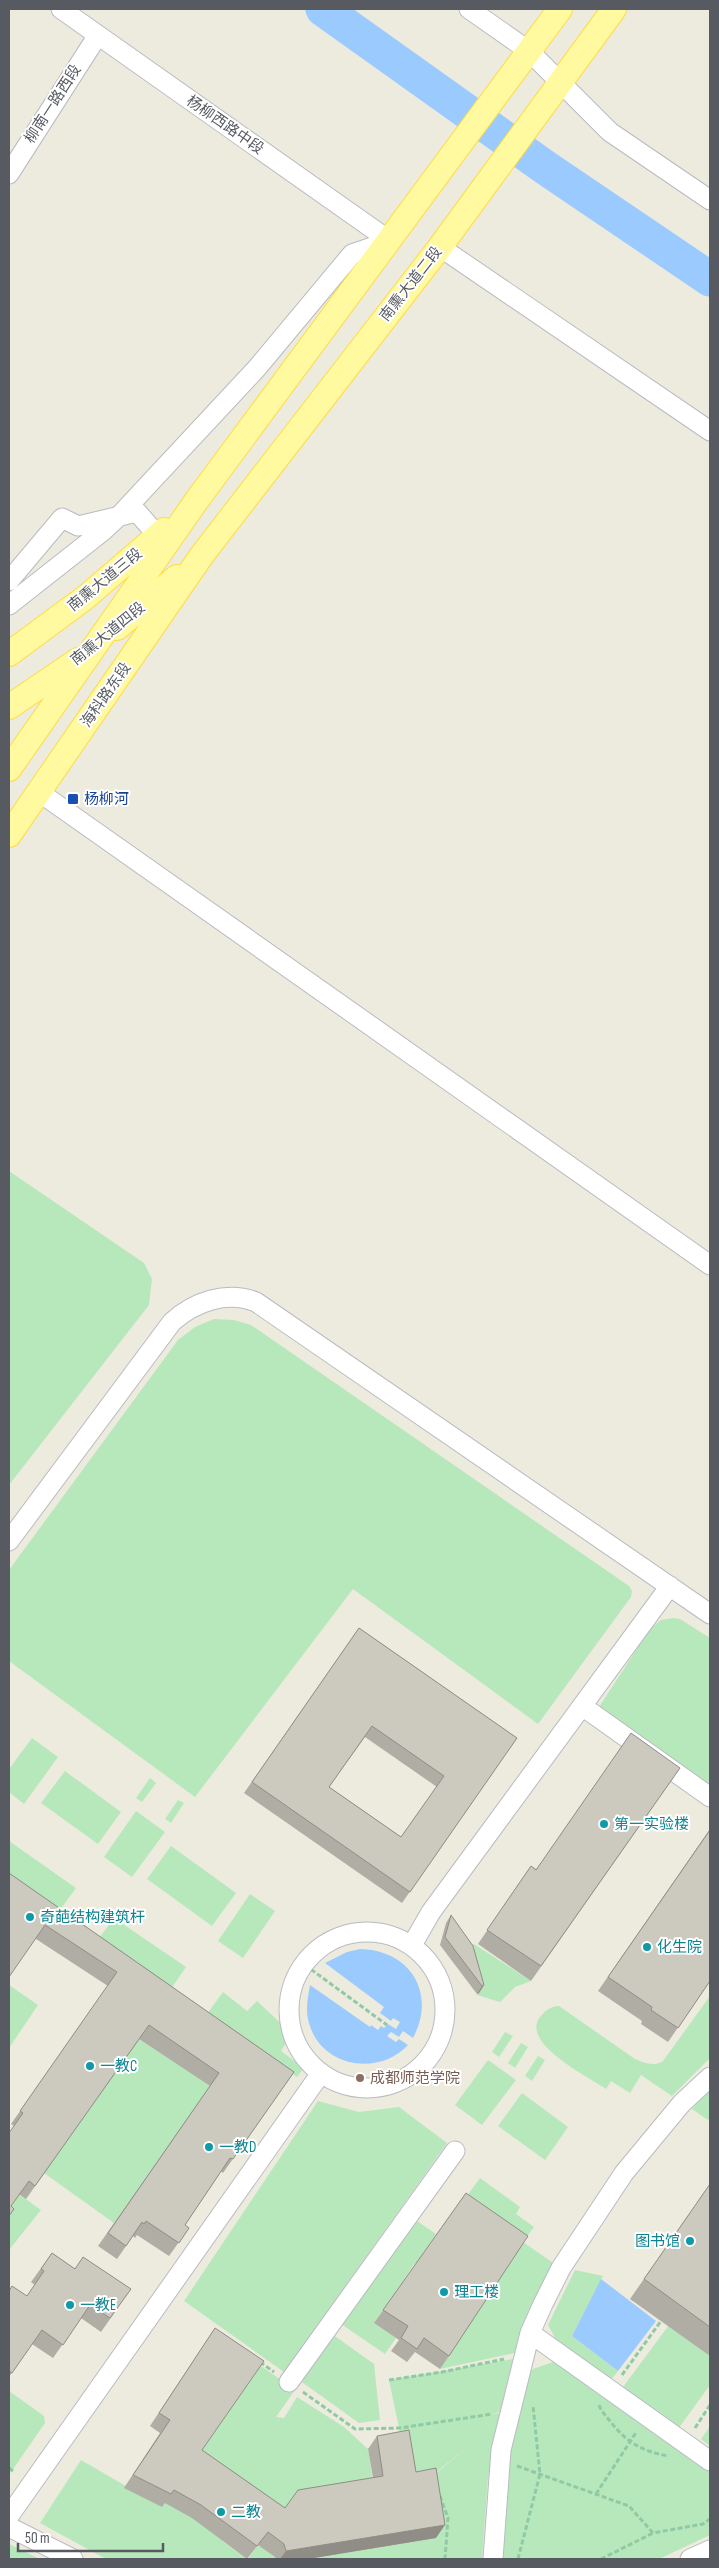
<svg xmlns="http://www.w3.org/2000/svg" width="719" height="2568" viewBox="0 0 719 2568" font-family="'Sofia Sans Condensed','Noto Sans SC',sans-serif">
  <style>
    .green { fill: #b7e8bb }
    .water { fill: #9bcaff }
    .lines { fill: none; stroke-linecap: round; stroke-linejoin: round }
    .river { stroke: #9bcaff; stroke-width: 35 }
    .minor-casing { stroke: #b9bbc2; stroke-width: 21 }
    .major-casing { stroke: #ffdc44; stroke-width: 26 }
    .path { stroke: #90c9a5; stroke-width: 3; stroke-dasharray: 5 2.5; stroke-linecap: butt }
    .minor { stroke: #fff; stroke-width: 19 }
    .major { stroke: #fff9a0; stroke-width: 24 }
    .wall { fill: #afada4; fill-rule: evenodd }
    .shaded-wall { fill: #8f8d86 }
    .building { fill: #ccc9bf; stroke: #8f8d86; fill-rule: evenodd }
    .transit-dot { fill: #1a4fb4; stroke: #fff; stroke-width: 2 }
    .culture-dot { fill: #0f9aa8; stroke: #fff; stroke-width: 2 }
    .education-dot { fill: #8d6e63; stroke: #fff; stroke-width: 2 }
    .labels { text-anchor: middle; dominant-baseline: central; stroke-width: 4; stroke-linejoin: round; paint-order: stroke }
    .street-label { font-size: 15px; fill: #575b61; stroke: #fff }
    .transit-label { font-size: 15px; fill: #164399; stroke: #fff; text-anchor: start }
    .culture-label { font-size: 15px; fill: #0d838f; stroke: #fff; text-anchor: start }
    .education-label { font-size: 15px; fill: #785e54; stroke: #fff; text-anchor: start }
  </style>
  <rect width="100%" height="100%" fill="#edebde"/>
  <!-- green -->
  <path class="green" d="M9,1171L144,1263L152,1279L149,1305L9,1485Z
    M214,1319L234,1320L251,1325L629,1586L632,1591L631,1597L538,1724L353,1589L195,1797L9,1661V1570L178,1340L195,1327Z
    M673,1618L680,1619L710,1638V1788L597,1710L650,1629L661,1620Z
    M32,1738L58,1757L24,1804L9,1792V1769Z
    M65,1771L121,1812L98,1844L41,1803Z
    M150,1778L156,1783L142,1802L136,1798Z
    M178,1800L184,1803L171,1823L165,1819Z
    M136,1811L165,1832L132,1877L104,1857Z
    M9,1841L76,1888L51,1922L9,1893Z
    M171,1846L236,1893L212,1926L147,1879Z
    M250,1894L275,1911L243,1958L218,1941Z
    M114,1918L186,1967L171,1989L91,1949Z
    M474,1944L531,1981L515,1987L500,2002L477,1995L476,1983L462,1946Z
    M9,1985L38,2005L9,2048Z
    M223,1992L247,2011L257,2001L292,2034L281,2051L304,2068L297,2077L207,2014Z
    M710,1996V2058L672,2096L641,2075L630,2093L611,2081L606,2089C587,2076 520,2043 540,2017C546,2010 551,2006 559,2006L635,2059C645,2063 654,2067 663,2061Z
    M505,2032L513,2036L499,2057L492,2052Z
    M139,2039L210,2086L114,2223L44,2173Z
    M521,2043L528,2047L515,2068L508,2063Z
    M538,2056L545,2060L532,2081L525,2076Z
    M488,2060L516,2080L482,2125L455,2105Z
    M710,2089V2117L708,2120L692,2109Z
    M522,2093L568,2127L545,2160L498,2126Z
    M318,2101L359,2112L399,2107L447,2143L284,2372L184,2301Z
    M480,2178L520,2207L516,2214L534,2227L523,2242L559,2267L515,2353L440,2369L518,2250L458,2208Z
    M19,2194L41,2210L9,2250V2210Z
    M414,2219L436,2234L423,2253L422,2267L415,2263L374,2323L396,2338L385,2354L341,2324Z
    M575,2270L603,2276L572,2336L618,2371L611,2380L555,2338L548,2325Z
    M669,2325L710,2356V2385L678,2429L623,2387Z
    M332,2334L374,2364L380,2420L359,2423L299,2380Z
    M227,2342L295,2390L276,2417L284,2418L297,2397L344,2427L368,2449L374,2489L276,2521L193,2463L255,2374Z
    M513,2359L500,2412L491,2414L510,2412L488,2477L482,2559H308L436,2538L427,2481L472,2443L433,2475L410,2481L389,2380Z
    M553,2362L710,2471V2535L659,2559H503L509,2459L529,2373L533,2369Z
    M9,2391L44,2416L45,2423L9,2475Z
    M710,2426V2446L701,2439Z
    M81,2460L162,2507L175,2488L233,2526L222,2541L247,2559H106L40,2523Z
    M9,2544L36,2557L39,2559H9Z
    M258,2545L275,2557L276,2559H248Z"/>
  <!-- water -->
  <path class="water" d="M360,1949C410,1950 437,1993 413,2038L403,2031L399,2037L391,2032L387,2036L396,2042L399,2039L408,2045C378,2077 321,2067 309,2023C305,2010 308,1997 310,1985L370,2027L371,2025L378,2030L381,2026L384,2028L388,2024L396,2029L400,2022L393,2018L391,2021L380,2013L384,2007L325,1963L347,1952Z
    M601,2279L656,2321L618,2371L572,2336Z"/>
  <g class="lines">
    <!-- river -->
    <path class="river" d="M323,9L546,168L710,279"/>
    <defs>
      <path id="minor" d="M61,9L390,241
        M469,9L529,51L610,132L710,200
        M9,174L98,35
        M440,247L710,431
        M9,581L62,518L78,526L137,512L158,536
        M9,605L103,531L120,515L257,368L352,254L390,241
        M39,792L710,1265
        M9,1541L172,1322C194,1302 227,1290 256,1302L710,1614
        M582,1706L710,1797
        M289 2010a78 78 0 1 1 156 0a78 78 0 1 1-156 0Z
        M412,1945L431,1912L670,1586
        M530,2333L710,2461
        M289,2382L455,2151
        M9,2516L321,2073
        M9,2527L73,2559
        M493,2559L501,2450L530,2333L543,2304L561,2268L624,2173L682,2103L710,2077
        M690,2559L710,2550"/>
      <path id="major" d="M117,628L177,577
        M9,654L86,597L164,530
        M9,707L78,660
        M9,769L197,500L560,9
        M9,835L202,555L440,247L614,9"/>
    </defs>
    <!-- minor casing -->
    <use href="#minor" class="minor-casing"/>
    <!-- major casing -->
    <use href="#major" class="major-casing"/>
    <!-- path -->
    <path class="path" d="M305,1965L387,2025
      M260,2362L274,2372
      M622,2375L661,2321
      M389,2380L442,2372L504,2359
      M303,2392L355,2429L400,2428L492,2414
      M599,2405C601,2411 606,2416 610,2421C626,2442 643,2452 669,2456
      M695,2428L710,2405
      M517,2466L629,2506L653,2533L703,2524L710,2519
      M9,2468L13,2471
      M596,2494L637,2431
      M440,2496L448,2518L445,2559
      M518,2559L540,2474L533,2406
      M601,2559L653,2533"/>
    <!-- minor -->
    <use href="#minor" class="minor"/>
    <!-- major -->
    <use href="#major" class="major"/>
  </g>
  <!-- wall -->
  <path class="wall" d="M359,1628L517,1738L402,1903L244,1793ZM365,1737L437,1787L401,1837L329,1787Z
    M680,1768L531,1981L478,1944L531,1866L536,1869Z
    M710,1829V1981L668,2042L641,2024L642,2021L598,1991Z
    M9,1873L294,2072L223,2173L221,2171L185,2225L189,2228L169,2256L137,2235L135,2238L133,2236L117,2259L98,2246L210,2086L139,2039L26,2199L19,2194L11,2206L9,2217L14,2126L11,2124L108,1986L36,1939Z
    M451,1915L484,1985L479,1993L477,1994L440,1945L446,1923Z
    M710,2184V2356L630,2299Z
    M466,2193L449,2356L440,2369L415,2352L407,2362L391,2351L399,2340L374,2323Z
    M52,2253L75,2269L131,2289L101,2332L81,2318L53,2358L32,2344L9,2377V2291L27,2296L35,2285L31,2282Z
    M215,2328L202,2450L285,2508L373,2478L368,2449L377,2436L416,2472L436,2538L308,2559H276L275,2557L258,2545L247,2559L192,2518L165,2503L162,2507L124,2488L160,2433L150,2426Z"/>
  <!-- shaded-wall -->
  <path class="shaded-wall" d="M484,1985L479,1993L477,1994L482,1986Z
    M445,2525L436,2538L308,2559H280L286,2551Z"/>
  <!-- building -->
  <path class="building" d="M359,1628L517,1738L410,1892L252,1782ZM372,1726L444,1776L401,1837L329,1787Z
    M631,1733L680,1768L541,1966L487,1930L531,1866L536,1870Z
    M710,1830V1981L678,2028L651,2010L652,2007L608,1977Z
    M9,1873L294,2072L233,2159L230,2158L185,2225L189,2228L179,2243L146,2221L144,2224L142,2222L126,2246L108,2233L219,2073L149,2025L35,2186L29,2181L11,2206L14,2209L9,2216V2133L23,2113L20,2111L117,1972L45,1925L9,1977Z
    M451,1915L473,1946L484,1985L482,1986L445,1937Z
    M710,2184V2327L644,2279Z
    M466,2193L528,2236L449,2356L424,2338L417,2349L401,2338L408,2326L383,2310Z
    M52,2253L75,2269L83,2257L131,2289L110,2318L90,2305L63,2345L42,2330L12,2373L9,2371V2291L12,2286L27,2296L44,2271L41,2269Z
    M215,2328L264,2361L202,2450L285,2508L298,2490L383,2476L377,2436L409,2430L416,2472L436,2468L445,2525L286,2551L284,2544L268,2532L257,2546L201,2505L174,2490L171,2494L133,2475L170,2420L159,2413Z"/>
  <!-- markers -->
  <rect class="transit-dot" x="67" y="793" width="12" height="12" rx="2.5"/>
  <g class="culture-dot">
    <circle cx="604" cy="1824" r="5"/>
    <circle cx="30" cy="1917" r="5"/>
    <circle cx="647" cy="1947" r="5"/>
    <circle cx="90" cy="2066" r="5"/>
    <circle cx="209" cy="2147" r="5"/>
    <circle cx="690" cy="2241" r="5"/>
    <circle cx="444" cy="2292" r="5"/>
    <circle cx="70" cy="2305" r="5"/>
    <circle cx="221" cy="2512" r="5"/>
  </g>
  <circle class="education-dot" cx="360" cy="2078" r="5"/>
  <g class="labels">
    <!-- street labels -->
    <g class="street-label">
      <text transform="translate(53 104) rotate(-57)">柳南一路西段</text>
      <text transform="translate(225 125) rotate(35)">杨柳西路中段</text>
      <text transform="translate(411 284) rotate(-52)">南熏大道二段</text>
      <text transform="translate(105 580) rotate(-39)">南熏大道三段</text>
      <text transform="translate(108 634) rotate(-39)">南熏大道四段</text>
      <text transform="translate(106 695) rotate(-55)">海科路东段</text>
    </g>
    <!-- transit labels -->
    <g class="transit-label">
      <text x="84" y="799">杨柳河</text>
    </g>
    <!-- culture labels -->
    <g class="culture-label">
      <text x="614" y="1824">第一实验楼</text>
      <text x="40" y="1917">奇葩结构建筑杆</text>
      <text x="657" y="1947">化生院</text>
      <text x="100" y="2066">一教C</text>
      <text x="219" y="2147">一教D</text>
      <text x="680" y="2241" text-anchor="end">图书馆</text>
      <text x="454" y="2292">理工楼</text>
      <text x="80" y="2305">一教E</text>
      <text x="231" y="2512">二教</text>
    </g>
    <!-- education labels -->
    <g class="education-label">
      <text x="370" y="2078">成都师范学院</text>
    </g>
  </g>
  <!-- border -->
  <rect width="719" height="2568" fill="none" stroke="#575b61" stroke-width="20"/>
  <!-- scale -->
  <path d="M18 2543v8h145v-8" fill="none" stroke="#575b61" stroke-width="2.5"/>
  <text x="25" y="2543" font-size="15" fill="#575b61" stroke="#ffffff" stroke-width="4" paint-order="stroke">50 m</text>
</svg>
